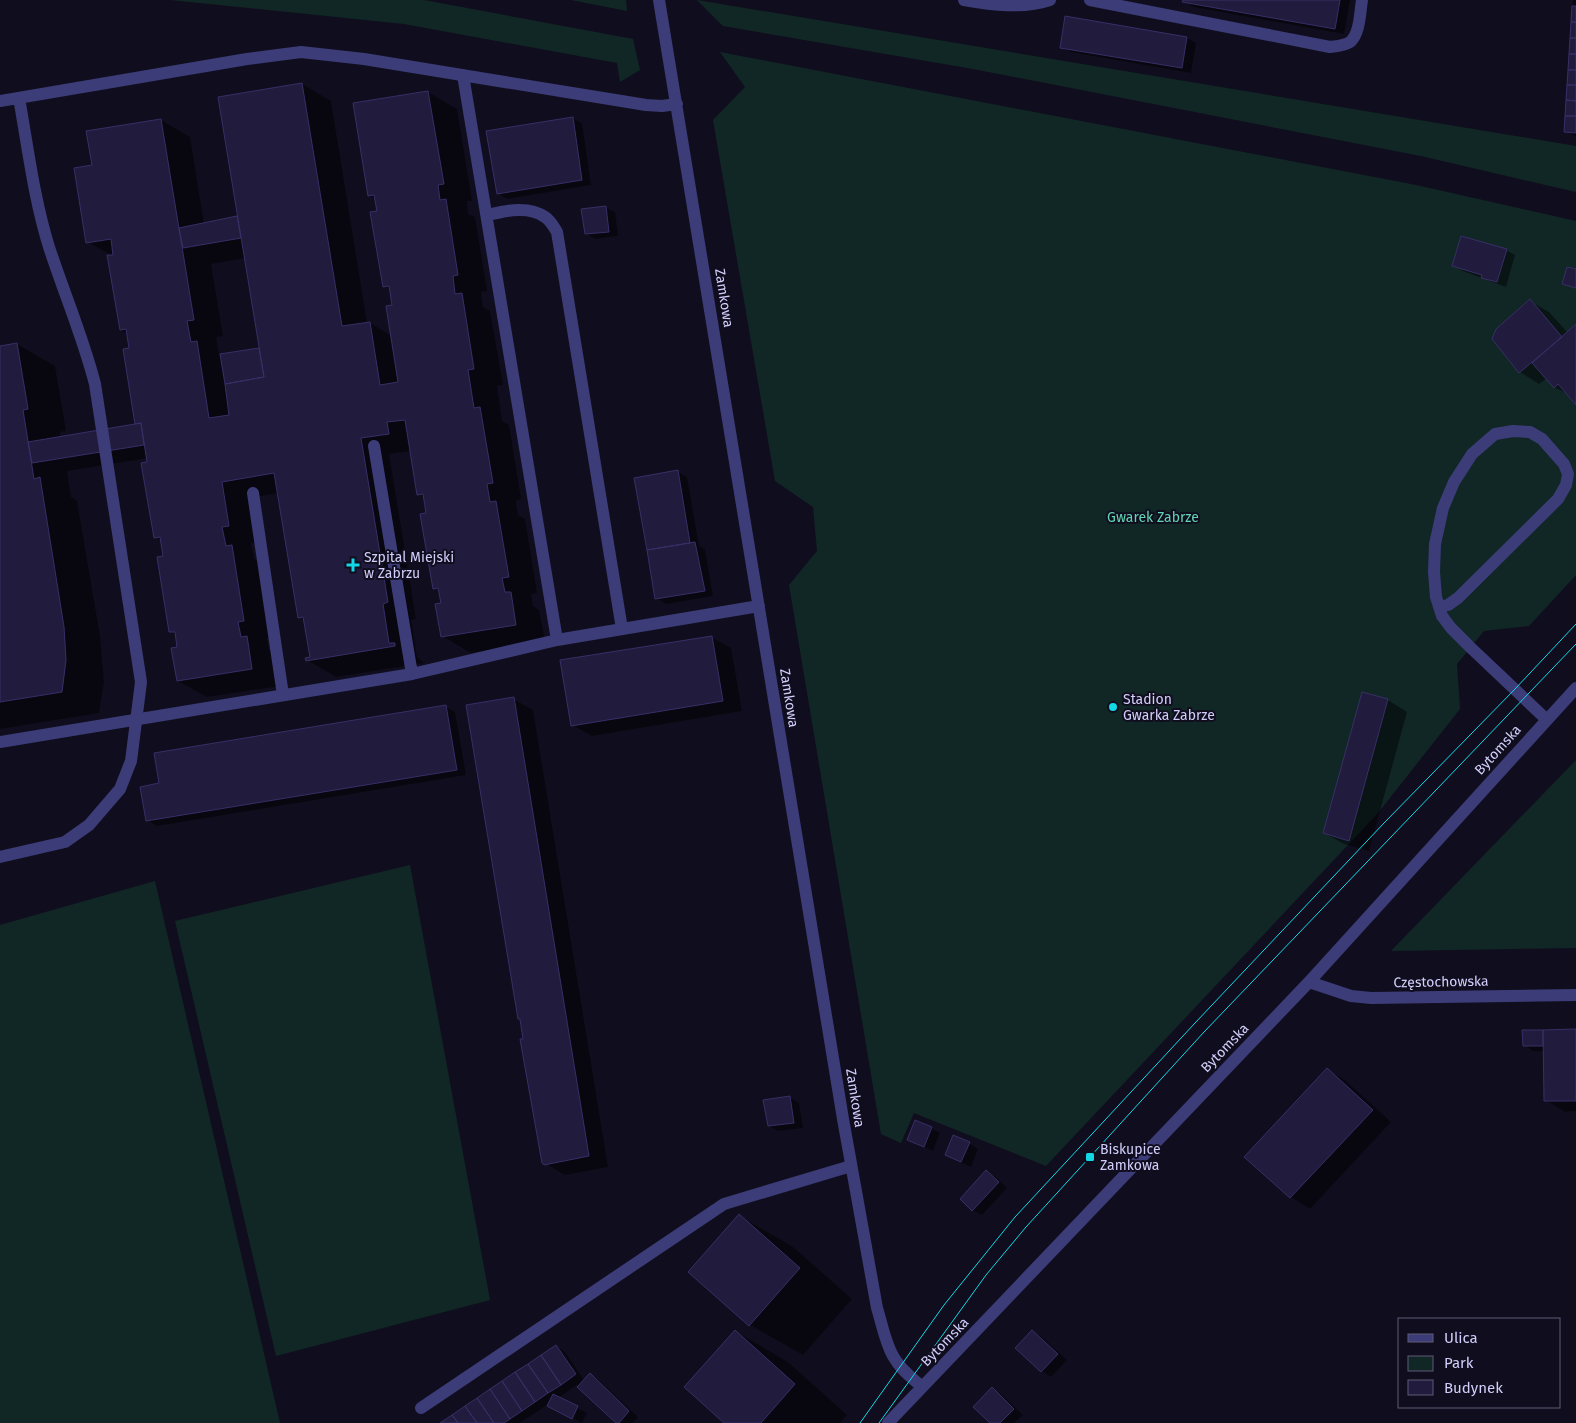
<svg xmlns="http://www.w3.org/2000/svg" width="1576" height="1423" viewBox="0 0 1576 1423" font-family="'Fira Sans',sans-serif">
  <style>
    .green { fill: #112726 }
    .shadow { fill: #0007; fill-rule: evenodd }
    .building { fill: #211b3d; stroke: #382f67 }
    .lines { fill: none; stroke-linecap: round; stroke-linejoin: round }
    .minor { stroke: #3c3c79; stroke-width: 12 }
    .tram { stroke: #12d7e4; stroke-width: 1 }
    .poi-dot { fill: #12d7e4; stroke: #100e1e; stroke-width: 2 }
    .labels { text-anchor: middle; dominant-baseline: central; stroke-width: 4; stroke-linejoin: round; paint-order: stroke }
    .street-label { font-size: 14px; fill: #d2cefb; stroke: #100e1e }
    .park-label { font-size: 14px; fill: #61d5b3; stroke: #100e1e }
    .poi-label { font-size: 14px; fill: #d2cefb; stroke: #100e1e; text-anchor: start }
  </style>
  <rect width="100%" height="100%" fill="#100e1e"/>
  <!-- green -->
  <path class="green" d="M170,0H424L633,39L640,70L620,82L617,63L404,24Z
    M571,0H626L627,11Z
    M697,0L1576,146V192L1421,156L973,69L723,26Z
    M720,52L1416,185L1576,221V575L1529,626L1484,631L1457,664L1460,709L1378,813L1046,1166L914,1113L901,1143L881,1134L789,585L817,551L813,507L775,481L713,120L745,87Z
    M1576,760V948L1391,951Z
    M410,865L490,1300L276,1356L175,921Z
    M155,881L280,1423H0V925Z"/>
  <!-- shadow -->
  <path class="shadow" d="M1184,0H1350L1344,34L1193,7Z
    M1573,0H1576V137L1566,131Z
    M1187,38L1196,43L1191,73L1071,52L1061,47Z
    M302,84L331,101L367,323H370L392,336L393,306L391,290L384,286L376,199L369,196L428,92L457,109L472,201H467L468,214L475,217L487,291L481,292L483,307L490,311L503,385L497,386L502,421L509,425L521,499L516,501L518,515L525,519L537,593L531,594L533,606L539,610L545,641L471,653L442,636V604L440,592L434,588L425,498L419,494L411,451L389,454L416,619L411,620L417,657L424,663L336,677L307,660L311,658L305,621L299,617L278,493L250,498L257,542L251,543L254,559L261,563L273,637L267,638L269,650L275,654L280,686L207,697L178,681L179,648L177,635L170,631L162,541L155,537L148,458L67,471L71,497L77,501L100,636L104,682L99,713L0,729V347L17,344L55,366L66,431L60,432L61,438L137,425L124,350L130,349L128,334L121,330L109,254L88,242L93,166L161,120L190,137L204,224L239,217ZM246,258L261,349L222,355V357L219,355L216,337L223,336L211,264Z
    M572,118L582,123L591,185L507,199L498,193Z
    M605,207L615,212L618,236L595,239L586,233Z
    M1506,250L1515,255L1506,287L1463,271L1454,266Z
    M1530,301L1549,312L1568,333L1576,326V403L1570,395L1554,387L1547,378L1539,384L1520,372L1493,339Z
    M678,472L687,477L699,546L705,549L713,596L666,604L656,598Z
    M711,637L731,648L742,711L592,736L572,725Z
    M1363,694L1388,700L1407,712L1369,851L1344,844L1324,833Z
    M513,699L533,710L608,1167L565,1175L543,1162L524,1040Z
    M446,707L455,712L466,775L157,826L147,820L161,784Z
    M1576,1030V1111L1565,1112L1546,1100L1544,1051H1533L1524,1045L1523,1032Z
    M1327,1070L1346,1081L1391,1122L1310,1209L1291,1197L1246,1157Z
    M789,1097L799,1103L803,1128L778,1131L769,1126Z
    M931,1128L940,1133L933,1151L908,1139Z
    M969,1143L978,1149L971,1167L946,1155Z
    M986,1172L996,1177L1007,1188L982,1215L972,1210Z
    M739,1216L792,1246L852,1299L803,1355L750,1325Z
    M735,1331L788,1362L847,1415L840,1423H726Z
    M1032,1331L1042,1337L1067,1360L1051,1377L1042,1371L1016,1348Z
    M556,1346L565,1352L584,1380L590,1374L599,1380L638,1417L633,1423H617L577,1385L558,1398L587,1413L582,1423L547,1405L520,1423H442Z
    M992,1389L1001,1394L1023,1415L1014,1423H992Z"/>
  <!-- building -->
  <path class="building" d="M1183,0H1340L1335,29L1182,2Z
    M1572,6H1576V22H1571Z
    M1065,16L1187,37L1182,68L1060,48Z
    M1571,22H1576V38H1570Z
    M1570,38H1576V54H1569Z
    M1569,54H1576V70H1568Z
    M1568,70H1576V85H1567Z
    M302,83L342,326L370,322L380,385L398,382L386,306L392,305L389,286L383,287L370,212L377,211L374,195L368,196L353,103L428,91L444,184L438,185L440,200L446,199L458,275L453,276L455,294L462,293L474,369L468,370L474,408L480,407L493,483L487,484L490,502L496,501L509,577L502,578L505,592H511L516,625L441,637L435,604L441,603L438,588L433,589L420,514L426,513L423,494L417,495L405,420L387,422L389,434L361,438L388,602L383,604L389,643H395V646L306,661L305,658L310,657L303,617L298,618L274,473L222,482L229,526L222,527L226,546L232,545L244,621L238,622L241,637L247,636L252,669L177,681L171,648L177,647L175,632H169L157,557L163,556L160,537L154,538L141,463L147,462L141,423L135,424L123,349L129,348L126,329L120,330L107,255H113L111,239L86,243L74,168L92,165L86,131L161,119L194,320L187,321L191,342L197,341L209,418L229,415L225,384L264,377L218,97Z
    M1567,85H1576V101L1566,100Z
    M1566,100L1576,101V116H1565Z
    M1565,116H1576V133L1564,132Z
    M573,117L582,180L497,194L486,131Z
    M606,206L609,232L585,234L581,209Z
    M237,216L241,238L183,248L179,228Z
    M1461,236L1507,249L1497,282L1481,278L1482,275L1452,266Z
    M1567,267L1576,269V288L1562,284Z
    M1530,299L1562,337L1519,373L1492,339L1496,329Z
    M1576,324V405L1558,384L1554,388L1532,363Z
    M17,343L28,409L23,410L34,479L40,477L64,627L66,660L62,692L0,702V346Z
    M259,348L264,377L225,384L220,354Z
    M141,423L144,445L32,463L28,442Z
    M678,470L690,543L647,550L634,478Z
    M695,542L705,591L655,599L647,550Z
    M712,636L723,701L571,726L560,660Z
    M1362,692L1388,699L1349,841L1323,833Z
    M514,697L589,1156L544,1165L542,1163L520,1039H523L520,1019H518L466,705Z
    M446,705L457,770L146,821L140,787L159,783L154,753Z
    M1576,1029V1101H1544L1543,1030Z
    M1522,1030H1543V1046H1523Z
    M1327,1068L1373,1110L1290,1198L1244,1157Z
    M790,1096L794,1123L768,1126L763,1100Z
    M915,1120L932,1127L924,1147L907,1140Z
    M953,1135L970,1142L961,1162L945,1155Z
    M986,1170L999,1182L972,1211L960,1199Z
    M739,1214L800,1268L749,1326L688,1272Z
    M735,1330L795,1384L761,1423H724L684,1387Z
    M1032,1330L1058,1354L1041,1372L1015,1348Z
    M556,1345L576,1374L561,1385L541,1355Z
    M541,1355L561,1385L548,1393L528,1364Z
    M528,1364L548,1393L535,1402L515,1372Z
    M515,1372L535,1402L522,1411L502,1381Z
    M590,1373L629,1411L619,1423H616L577,1387Z
    M502,1381L522,1411L510,1419L490,1389Z
    M992,1387L1014,1409L1000,1423H990L973,1407Z
    M490,1389L510,1419L504,1423H494L477,1398Z
    M553,1394L578,1406L572,1419L547,1406Z
    M477,1398L494,1423H477L465,1406Z
    M465,1406L477,1423H458L452,1415Z
    M452,1415L458,1423H440Z"/>
  <g class="lines">
    <!-- minor -->
    <path class="minor" d="M659,0L843,1119L877,1308C882,1324 885,1342 893,1356C900,1369 912,1378 922,1387
      M964,0C992,5 1023,9 1050,0
      M1090,0L1330,47C1337,46 1344,46 1350,42C1360,34 1360,12 1362,0
      M463,75L557,640
      M0,101L247,59L301,52L364,59L646,105L662,106L677,104
      M487,215C505,211 528,205 545,217C550,220 554,227 557,232L622,629
      M374,446L412,674
      M253,493L283,695
      M1439,607L1448,605L1458,598L1558,499L1566,485L1568,474L1564,464L1542,439L1530,432L1513,431L1495,434L1472,454L1454,482L1443,508L1435,544L1434,572L1436,597L1442,616L1451,628L1470,647L1546,719
      M0,742L412,674L557,640L759,606
      M0,857L65,842L89,825L120,789L131,761L141,682L95,384C83,337 64,293 49,247C34,199 28,148 19,98
      M1309,982L1351,996L1371,998L1576,995
      M421,1408L724,1204L851,1166
      M888,1423L1309,982L1576,688"/>
    <!-- tram -->
    <path class="tram" d="M860,1423L944,1305L1015,1217L1195,1023L1384,823L1515,689L1576,624
      M879,1423L986,1275L1026,1227L1204,1032L1576,644"/>
  </g>
  <!-- markers -->
  <g class="poi-dot">
    <path d="M350.5 557.5h5v5h5v5h-5v5h-5v-5h-5v-5h5z"/>
    <circle cx="1113" cy="707" r="5"/>
    <rect x="1085" y="1152" width="10" height="10" rx="2.5"/>
  </g>
  <g class="labels">
    <!-- street labels -->
    <g class="street-label">
      <text transform="translate(724 298) rotate(81)">Zamkowa</text>
      <text transform="translate(789 698) rotate(81)">Zamkowa</text>
      <text transform="translate(1498 750) rotate(-48)">Bytomska</text>
      <text transform="translate(1441 982) rotate(-1)">Częstochowska</text>
      <text transform="translate(1225 1048) rotate(-46)">Bytomska</text>
      <text transform="translate(855 1098) rotate(81)">Zamkowa</text>
      <text transform="translate(945 1342) rotate(-46)">Bytomska</text>
    </g>
    <!-- park labels -->
    <g class="park-label">
      <text x="1153" y="517">Gwarek Zabrze</text>
    </g>
    <!-- poi labels -->
    <g class="poi-label">
      <text x="364" y="557">Szpital Miejski<tspan x="364" dy="16">w Zabrzu</tspan></text>
      <text x="1123" y="699">Stadion<tspan x="1123" dy="16">Gwarka Zabrze</tspan></text>
      <text x="1100" y="1149">Biskupice<tspan x="1100" dy="16">Zamkowa</tspan></text>
    </g>
  </g>
  <!-- legend -->
  <rect x="1398" y="1318" width="162" height="90" fill="#100e1e" stroke="#5e5b76"/>
  <rect x="1408" y="1334" width="25" height="8" fill="#3c3c79" stroke="#5e5b76"/>
  <text x="1444" y="1343" font-size="15" fill="#d2cefb">Ulica</text>
  <rect x="1408" y="1356" width="25" height="15" fill="#112726" stroke="#5e5b76"/>
  <text x="1444" y="1368" font-size="15" fill="#d2cefb">Park</text>
  <rect x="1408" y="1380" width="25" height="15" fill="#211b3d" stroke="#5e5b76"/>
  <text x="1444" y="1393" font-size="15" fill="#d2cefb">Budynek</text>
</svg>
